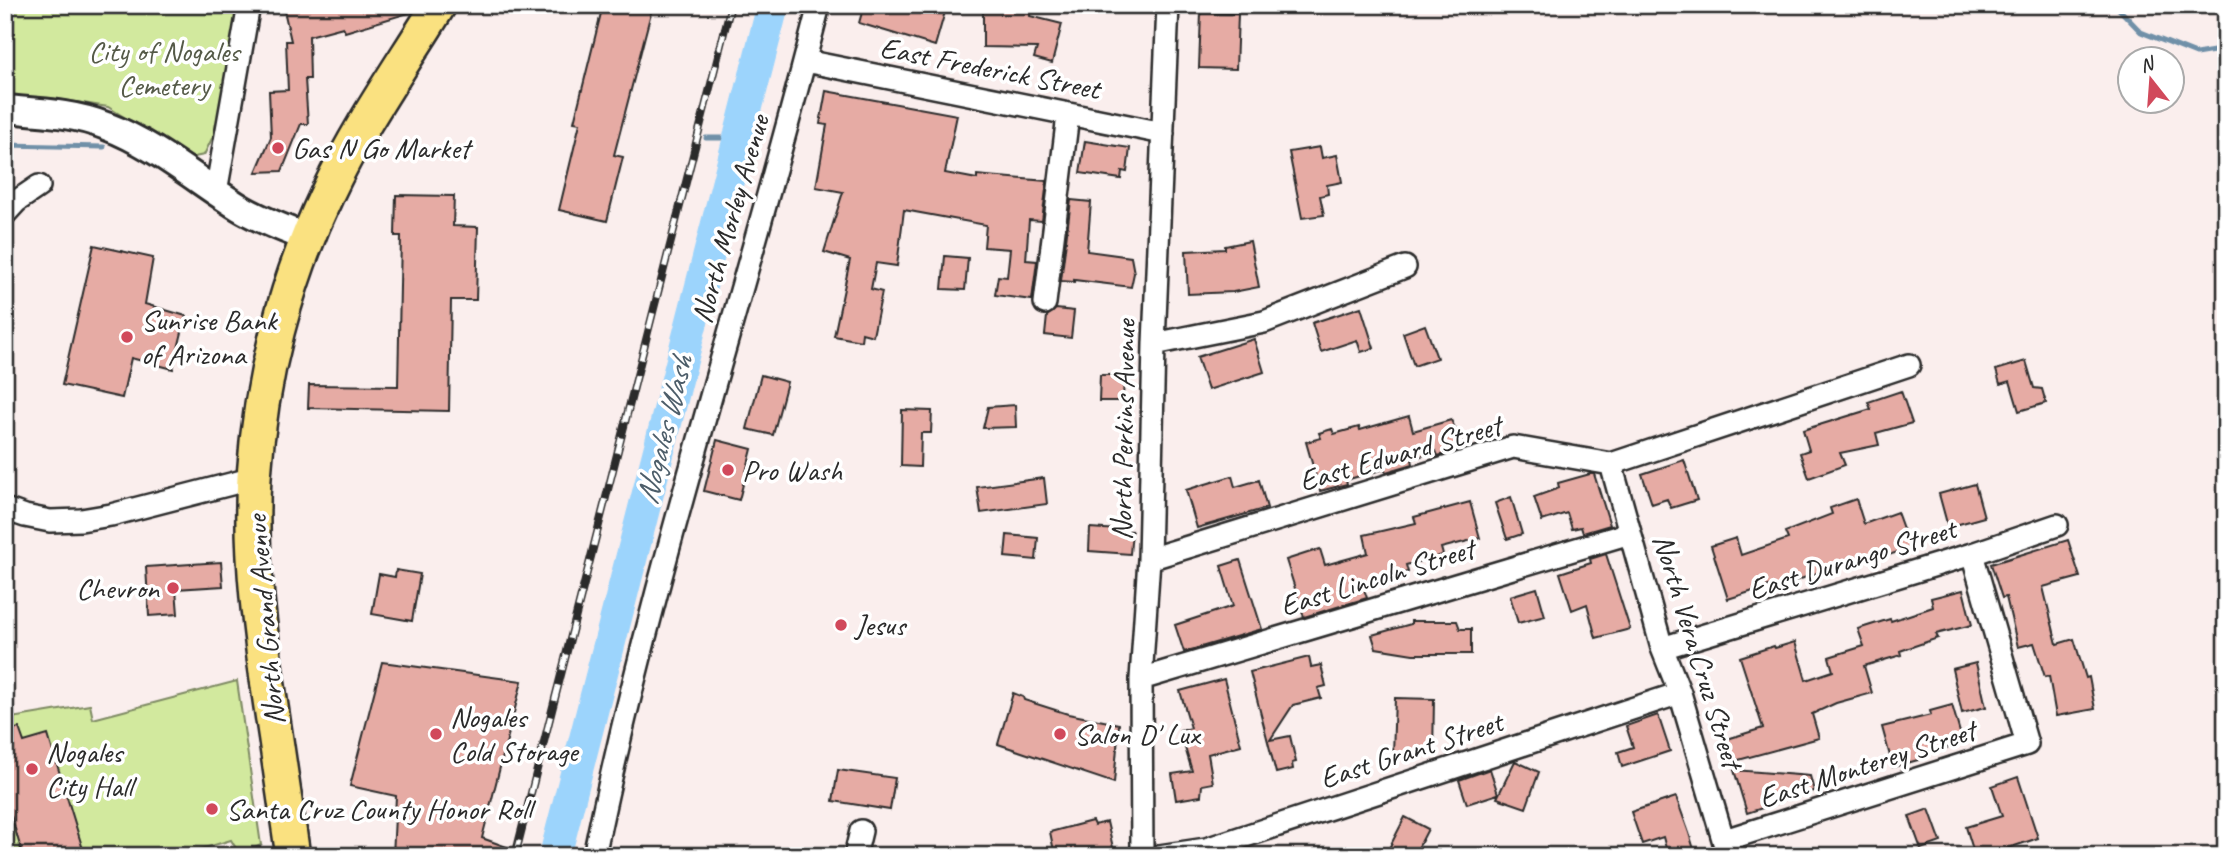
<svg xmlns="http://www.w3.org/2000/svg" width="2231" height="861" viewBox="0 0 2231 861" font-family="Caveat,sans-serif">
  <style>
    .green { fill: #d2e99e; stroke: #7e8a64; stroke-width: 2 }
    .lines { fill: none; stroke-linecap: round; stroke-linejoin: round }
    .stream { stroke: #6f90a8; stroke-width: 5 }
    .river { stroke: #9cd4fc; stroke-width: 32 }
    .building { fill: #e6aba4; stroke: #2b2b2b; stroke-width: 2 }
    .minor-casing { stroke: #2b2b2b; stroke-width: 26 }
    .tertiary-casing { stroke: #2b2b2b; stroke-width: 32 }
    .primary-casing { stroke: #2b2b2b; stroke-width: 38 }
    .minor { stroke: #fff; stroke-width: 21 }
    .tertiary { stroke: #fff; stroke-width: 26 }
    .primary { stroke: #fae180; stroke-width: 33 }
    .rail-casing { stroke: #2b2b2b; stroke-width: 8 }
    .rail { stroke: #fff; stroke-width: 5; stroke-dasharray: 16; stroke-linecap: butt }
    .poi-dot { fill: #d1495b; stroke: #fff; stroke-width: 2.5 }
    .labels { text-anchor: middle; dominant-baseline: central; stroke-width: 7; stroke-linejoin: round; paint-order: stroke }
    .park-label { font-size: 30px; fill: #555a48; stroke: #fff }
    .street-label { font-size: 30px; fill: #2b2b2b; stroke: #fff }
    .poi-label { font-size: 30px; fill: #2b2b2b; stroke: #fff; text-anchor: start }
    .water-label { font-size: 32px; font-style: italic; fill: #4d5e6a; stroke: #fff }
  </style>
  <rect width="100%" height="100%" fill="#faeeed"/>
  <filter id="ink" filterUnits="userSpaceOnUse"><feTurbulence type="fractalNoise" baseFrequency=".0143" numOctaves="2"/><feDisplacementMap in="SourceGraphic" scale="14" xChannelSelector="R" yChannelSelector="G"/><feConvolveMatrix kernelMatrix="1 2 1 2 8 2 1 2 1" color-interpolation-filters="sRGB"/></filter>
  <g filter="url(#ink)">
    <!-- green -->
    <path class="green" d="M5,5H237L217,128L204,155L189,158L108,107L51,98L5,99Z
      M237,681L261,845L240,855L231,840L178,856H14L5,824V719L90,705L93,719Z"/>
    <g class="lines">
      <!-- stream -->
      <path class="stream" d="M2115,5L2141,32L2196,54L2226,49
        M706,138H739
        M5,145L104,147"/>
      <!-- river -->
      <path class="river" d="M555,856L773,5"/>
    </g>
    <!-- building -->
    <path class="building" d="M304,5H416L412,12L345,32L343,27L309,36L310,79H305L308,124H301L282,171L256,172L271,137L269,91L288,90L286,41H291L284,10Z
      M603,5H653L614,155L623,157L607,221L559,210L580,123L574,122Z
      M864,5H947L935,46L859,23Z
      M983,5H1030V16L1062,24L1052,63L1034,58L1037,48L983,47Z
      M1201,13L1238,14L1236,69L1199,68Z
      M826,91L957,115L945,173L977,179V175L1047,181L1042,221L1029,220L1026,260L1037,261L1032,300L995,295L998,276L1007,277L1010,249L984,247L986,225L904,210L897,266L876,263L871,289L882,292L873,336L862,333L861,341L834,336L850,260L824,252L843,192L816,187L827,125L820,124Z
      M1085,141L1130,148L1127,172L1122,171L1121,179L1080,173Z
      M1320,147L1322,158L1337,155L1342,182L1327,185L1328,194L1320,196L1324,215L1302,218L1289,152Z
      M396,195L454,196L453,226L478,227L476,300H451L449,411L308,408L309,385L398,386L401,236H395Z
      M1071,200L1091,202L1087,251L1131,257L1134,273L1131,287L1074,280V282L1061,281Z
      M1250,241L1259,287L1233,292L1188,294L1186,251L1225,249V246Z
      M94,245L153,258L145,304L186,316L173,369L131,358L122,398L62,385Z
      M945,256L968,258L965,290L942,289Z
      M1361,307L1374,348L1361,352L1357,340L1321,352L1312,323Z
      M1056,309L1074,311L1071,338L1045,335L1047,316Z
      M1425,325L1437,358L1414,366L1403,333Z
      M1254,339L1264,372L1208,390L1197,357Z
      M2026,361L2034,388L2042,389L2046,403L2019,411L2010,381L2000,384L1996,370Z
      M761,375L787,382L773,435L747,429Z
      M1100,375H1124L1123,401H1099Z
      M1901,391L1912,423L1876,433L1879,445L1840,453L1845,465L1809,478L1800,453L1809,450L1803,430L1871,409L1868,402Z
      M1015,405L1016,427L983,428L988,407Z
      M902,410L932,411L931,433H921L920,467L901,466Z
      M1409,416L1413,431L1451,420L1465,448L1438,456L1436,451L1412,459L1413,464L1386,472L1384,469L1346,480L1347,484L1320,491L1306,442L1321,438L1319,433L1332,429L1334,434L1359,427L1360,430Z
      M717,440L752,449L739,500L704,491Z
      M1684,460L1697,500L1671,508L1667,499L1652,504L1642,474Z
      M1590,474H1594L1610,525L1583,533L1581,527L1572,529L1567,513L1542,521L1534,497L1559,488L1558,483Z
      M1232,476L1235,487L1259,480L1267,508L1197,528L1186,490Z
      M1044,478L1047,504L981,513L977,487Z
      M1975,484L1984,517L1948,527L1939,494Z
      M1511,497L1522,534L1507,539L1495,503Z
      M1856,499L1864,524L1897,512L1910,548L1880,558L1879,554L1836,566L1771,590L1769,586L1728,599L1711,546L1736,538L1741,555L1788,539L1785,532L1832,514L1830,508Z
      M1470,502L1480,538L1441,548L1443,555L1406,565L1408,572L1362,583L1367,598L1304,617L1286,560L1320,549L1325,565L1368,553L1364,535L1416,523L1414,517Z
      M1090,528L1132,531L1130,554L1089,551Z
      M1007,535L1038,538L1036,560L1005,557Z
      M2068,540L2080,577L2043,587L2057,644L2074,639L2086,678L2089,677L2095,709L2056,716L2049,676L2045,677L2034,643L2018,647L2006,597L2002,598L1991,564Z
      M1606,554L1630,629L1596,638L1587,604L1572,610L1560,573L1591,563L1590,559Z
      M1240,560L1262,629L1184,652L1175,625L1233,606L1221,566Z
      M221,562L223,586L176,589L178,614L149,616L146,567Z
      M396,570L420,574L412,621L372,614L379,574L395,577Z
      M1537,588L1545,616L1518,623L1510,596Z
      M1963,590L1972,625L1936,634L1938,638L1900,651L1901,655L1864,666L1872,693L1836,703L1812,714L1819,738L1731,762L1724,740L1763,728L1740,657L1774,646L1775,648L1795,642L1806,680L1833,671L1829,657L1864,646L1858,629L1890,619L1891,621L1933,607L1931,598Z
      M1411,621H1457L1460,629H1471V654H1413L1376,648L1372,635L1411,624Z
      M1309,657L1311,667L1321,665L1326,686L1318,688L1321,698L1293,705L1270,740L1290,736L1296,762L1292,763L1293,769L1276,773L1250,672Z
      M382,662L522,681L482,838L526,854V856H393L396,796L350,786Z
      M1976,663L1986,707L1962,713L1952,669Z
      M1224,679L1241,745L1208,754L1213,783L1202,785L1201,796L1176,800L1172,774L1192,771L1180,731L1191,728L1180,691Z
      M1013,693L1023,697L1024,700L1068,714L1119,724L1114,783L998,744Z
      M1395,698L1434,699L1433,755L1393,754Z
      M1952,705L1963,743L1924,754L1925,758L1893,767L1882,727L1931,715L1930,711Z
      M1658,715L1670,751L1622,767L1618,752L1633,747L1626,726Z
      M19,728L24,742L48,735L85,856H23L5,795V732Z
      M1515,761L1539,772L1526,808L1497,798Z
      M1490,769L1498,794L1467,804L1459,780Z
      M838,770L895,778L890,810L833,801Z
      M1734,770L1810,776L1814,791L1778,801V803L1747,813Z
      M2018,777L2038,838L2000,851L2001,856H1975L1966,827L2002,816L1992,786Z
      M1676,797L1689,833L1696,856H1668L1663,837L1642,844L1631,812Z
      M1929,809L1941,842L1921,849L1909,816Z
      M1405,817L1428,829L1414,856H1385Z
      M1092,821L1094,825L1107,822L1115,856H1055L1050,832Z"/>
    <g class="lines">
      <defs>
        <path id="minor" d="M805,61L1163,133
          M216,192L249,5
          M5,214L17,201L39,186
          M1045,303L1068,115
          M1154,344L1264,322L1405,267
          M1611,464L1662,648L1680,693L1728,856
          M5,509L25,516L50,521L81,520L111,515L254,478
          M1149,559L1513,447L1611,464L1909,365
          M1662,648L1972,554L2057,525
          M1141,679L1630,533
          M1725,840L2027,744L1972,554
          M594,856C653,568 747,290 819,5
          M855,856L861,831
          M1142,856L1141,679L1149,559L1154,344L1168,5
          M1159,856L1206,849L1680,693"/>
        <path id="tertiary" d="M5,109C39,112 74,113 106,126C154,144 196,180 239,207C260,220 285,229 308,238"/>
        <path id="primary" d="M293,856C286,810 280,765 273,720C261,640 249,558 254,477C260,379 286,280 328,192C359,126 401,67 439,5"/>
      </defs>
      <!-- minor casing -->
      <use href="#minor" class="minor-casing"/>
      <!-- tertiary casing -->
      <use href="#tertiary" class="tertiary-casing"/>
      <!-- primary casing -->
      <use href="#primary" class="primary-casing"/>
      <!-- minor -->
      <use href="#minor" class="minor"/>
      <!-- tertiary -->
      <use href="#tertiary" class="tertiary"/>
      <!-- primary -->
      <use href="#primary" class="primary"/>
      <defs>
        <path id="rail" d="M515,856L731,5"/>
      </defs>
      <!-- rail casing -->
      <use href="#rail" class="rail-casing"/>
      <!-- rail -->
      <use href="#rail" class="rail"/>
    </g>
  </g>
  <!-- markers -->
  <g class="poi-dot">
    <circle cx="278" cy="148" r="7"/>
    <circle cx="127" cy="337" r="7"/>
    <circle cx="728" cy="470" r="7"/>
    <circle cx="173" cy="588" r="7"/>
    <circle cx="841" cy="625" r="7"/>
    <circle cx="436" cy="734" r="7"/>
    <circle cx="1060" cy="734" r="7"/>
    <circle cx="32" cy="769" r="7"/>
    <circle cx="212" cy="809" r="7"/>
  </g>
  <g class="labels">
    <!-- park labels -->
    <g class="park-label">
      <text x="164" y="51">City of Nogales<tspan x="164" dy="34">Cemetery</tspan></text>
    </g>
    <!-- street labels -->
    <g class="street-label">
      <text transform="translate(990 68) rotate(11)">East Frederick Street</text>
      <text transform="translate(730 219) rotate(-74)">North Morley Avenue</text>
      <text transform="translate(1123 430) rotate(-89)">North Perkins Avenue</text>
      <text transform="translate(1400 453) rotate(-16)">East Edward Street</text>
      <text transform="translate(1852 559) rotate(-17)">East Durango Street</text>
      <text transform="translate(1377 577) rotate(-17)">East Lincoln Street</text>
      <text transform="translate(265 620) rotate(-95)">North Grand Avenue</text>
      <text transform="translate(1698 651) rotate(73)">North Vera Cruz Street</text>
      <text transform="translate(1411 750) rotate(-18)">East Grant Street</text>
      <text transform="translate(1867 764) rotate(-18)">East Monterey Street</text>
    </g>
    <!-- poi labels -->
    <g class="poi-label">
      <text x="292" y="148">Gas N Go Market</text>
      <text x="141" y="320">Sunrise Bank<tspan x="141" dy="34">of Arizona</tspan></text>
      <text x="742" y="470">Pro Wash</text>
      <text x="159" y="588" text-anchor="end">Chevron</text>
      <text x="855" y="625">Jesus</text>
      <text x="450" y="717">Nogales<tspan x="450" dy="34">Cold Storage</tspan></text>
      <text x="1074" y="734">Salon D' Lux</text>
      <text x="46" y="752">Nogales<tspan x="46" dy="34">City Hall</tspan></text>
      <text x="226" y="809">Santa Cruz County Honor Roll</text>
    </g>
    <!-- water labels -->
    <g class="water-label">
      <text transform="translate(664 430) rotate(-76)">Nogales Wash</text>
    </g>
  </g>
  <!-- margin -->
  <rect width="2231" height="861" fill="none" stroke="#fff" stroke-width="28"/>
  <rect x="14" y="14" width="2203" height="833" fill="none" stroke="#2b2b2b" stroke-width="2.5" filter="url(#ink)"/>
  <!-- north arrow -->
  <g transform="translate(2151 80) rotate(343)"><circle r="33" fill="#ffffff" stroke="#aaaaaa" stroke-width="2"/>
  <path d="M0-5L12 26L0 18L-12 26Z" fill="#d1495b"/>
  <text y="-10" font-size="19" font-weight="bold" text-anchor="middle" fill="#2b2b2b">N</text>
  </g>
</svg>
